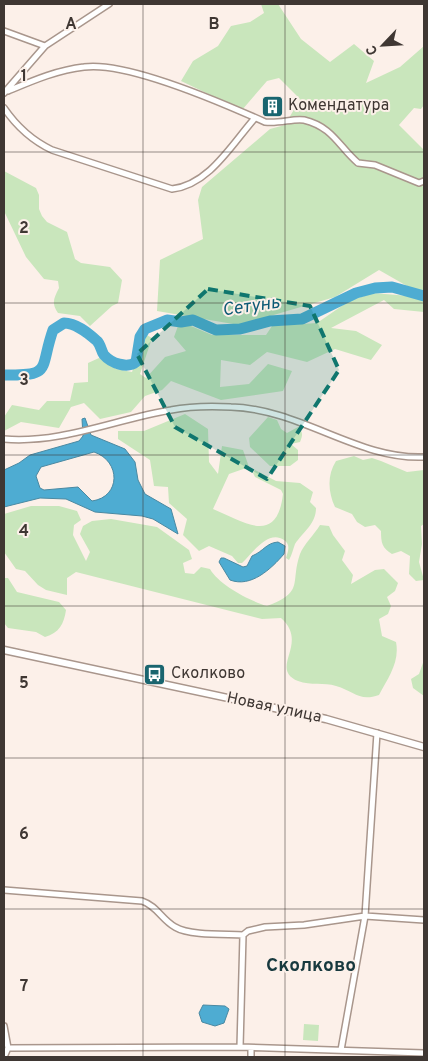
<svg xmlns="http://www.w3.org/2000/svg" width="428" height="1061" viewBox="0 0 428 1061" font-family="Overpass,sans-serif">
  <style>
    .green { fill: #c9e6bc }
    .water { fill: #4eacd2; stroke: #4a89a2; fill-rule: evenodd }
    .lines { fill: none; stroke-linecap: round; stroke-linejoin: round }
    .river { stroke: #4eacd2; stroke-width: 11 }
    .minor-casing { stroke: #a9968c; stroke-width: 8 }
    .tertiary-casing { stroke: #a9968c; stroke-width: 9 }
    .minor { stroke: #fff; stroke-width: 5 }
    .tertiary { stroke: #fff; stroke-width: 6 }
    .marked { fill: #0f766e; fill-opacity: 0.2; stroke: #0f766e; stroke-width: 4; stroke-dasharray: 10 6; stroke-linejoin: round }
    .grid { fill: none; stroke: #3f3733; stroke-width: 1; stroke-opacity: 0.55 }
    .labels { text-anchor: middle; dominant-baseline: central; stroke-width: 4; stroke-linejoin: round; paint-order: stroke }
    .poi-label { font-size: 16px; fill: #3f3733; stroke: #fcf0e9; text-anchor: start }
    .street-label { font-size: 16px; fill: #3f3733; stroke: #fcf0e9 }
    .water-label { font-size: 18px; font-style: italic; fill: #0e5a75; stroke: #fcf0e9 }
    .quarter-label { font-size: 19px; font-weight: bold; fill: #17393e; stroke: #fcf0e9 }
    .grid-label { font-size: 16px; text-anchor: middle; font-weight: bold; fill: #3f3733; stroke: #fcf0e9; stroke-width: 4; stroke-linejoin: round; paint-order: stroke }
  </style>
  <rect width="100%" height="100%" fill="#fcf0e9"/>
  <!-- green -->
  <path class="green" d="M261,4H278L301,39L330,62L354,44L374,61L366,83L400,67L424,46V105L421,109L414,108L399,125L424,150V293L407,286L379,270L335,297L239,325L157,311L160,260L203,239L198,200L202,187L270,129L285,125L300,99L279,78L267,81L242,110L181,81L193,61L218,46L231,26L250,22L264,13Z
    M4,171L36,188L39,195V209L42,216L47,222L67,232L75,259L81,263L110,267L122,280L118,303L112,306L90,326L80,316L58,313C51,303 54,298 59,288L58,281L44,279L26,257L4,211Z
    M373,293L409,296L424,300V312L394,309L384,300L331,328L356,331L382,345L371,360L335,349L307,362L267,352L250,365L221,360L220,387L249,384L268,364L292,371L283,391L221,400L171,381L162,390L145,396L131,412L100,419L84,403L71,407L59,428L21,422L4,431V417L12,405L39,410L47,401H70L74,383L88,382V363L99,358L116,369L132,372L145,334L152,338L140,374L146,378L165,357L186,351L174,337L178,326H191L212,335H266L272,326L317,323L349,301Z
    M185,414L208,429L209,462L218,474L222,446L243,450L249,467L229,474L213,509C244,522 277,546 283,494L281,490L255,477L253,473L255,470L276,481L300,483L313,492L310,502L316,508C316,524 303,532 295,544C293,549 292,555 289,560L286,558C288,551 291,545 284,540C268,529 252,554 242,563H238L232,556L209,546L199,551L183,535L187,519L169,503L168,487L154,486L150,460L118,439V431H144Z
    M268,417L277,420L281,429L287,433L298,427C303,432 303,435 300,442L291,444L298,450V460L290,466H270L250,447L249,438Z
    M354,456L363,460L372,458L381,461L407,472L424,470V524L421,526L422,544L419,562L424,580L416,581L409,574L410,556L401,551L392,554C382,548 381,543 381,531L375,525L365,527L357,522L352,514L335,507C328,492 327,475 336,461Z
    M31,506H59L77,511L81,520L74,525L73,535L86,561L90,552L80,534L83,526L92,521L111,519L157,527L189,550L192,559L183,563L185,573L194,574L201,567L210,569C219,585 250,601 267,606C305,592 290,583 300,554C304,544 314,535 320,525L329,526L333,535L345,551L342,560L353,575L351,584L375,570L384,569L398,583L395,591L387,597L391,606L388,614L379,619L382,636L396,642C400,662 388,678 379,695C359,702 354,691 336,686C324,682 311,686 298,681C268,668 310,644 281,618L262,619L76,572L67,578V595L46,590L38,585L25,571L16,569L4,552V514Z
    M4,578H8L17,592L59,602L66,610C64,624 59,633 45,637L36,632L8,628L4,623Z
    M424,660V696L413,688L411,679L419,674Z
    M304,1024L319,1025L318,1041L303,1040Z"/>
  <!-- water -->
  <path class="water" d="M85,418L91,435L125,449L135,462L138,480L145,494L171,509L178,534L153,519L142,516L95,512L66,499L40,498L4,507V470L19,463L30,455L79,441L83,436L82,419ZM94,452C121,461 121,497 92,501L78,487L44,490L40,488L36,476L41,467Z
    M278,542L285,546L284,554C271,569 251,588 230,580L219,562L221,558H224L243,567L247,566L252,556C264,551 266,543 278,542Z
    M203,1005L225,1006L229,1009L224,1023L215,1026L202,1022L199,1013Z"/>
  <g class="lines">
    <!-- river -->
    <path class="river" d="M4,375C53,376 39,370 53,330L64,323C76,323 88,333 97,341C101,345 101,351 104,355C111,363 127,369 136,362L140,337L145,329L167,320L181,322L193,320L216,330L240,329L270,321L302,319L356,293L375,288L392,287L424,296"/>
    <defs>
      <path id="minor" d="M4,31L45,46
        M8,91C32,81 57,70 84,67C126,61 225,104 265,122C279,124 294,118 304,120C333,127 339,147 358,163L375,165L419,183L424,181
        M4,93L45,46L109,4
        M4,108C17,127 31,140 52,150L172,189C209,185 232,144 255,118
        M4,439C61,444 116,419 171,410C191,406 212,406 231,407C301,409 358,460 424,457
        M4,890L142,901C157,906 162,920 175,927C190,936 225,934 243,935L240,1047
        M243,935L248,931L265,927L304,925L365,916L424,920
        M4,1026L8,1048L4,1057
        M8,1048L240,1047L424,1053
        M251,1048V1057
        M341,1050L365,916L377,733"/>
      <path id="tertiary" d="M4,650L326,719L424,747"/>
    </defs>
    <!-- minor casing -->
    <use href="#minor" class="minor-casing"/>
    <!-- tertiary casing -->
    <use href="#tertiary" class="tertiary-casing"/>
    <!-- minor -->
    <use href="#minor" class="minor"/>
    <!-- tertiary -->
    <use href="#tertiary" class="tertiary"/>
  </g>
  <!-- marked area -->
  <path class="marked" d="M208,289L310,306L339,370L267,479L175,427L137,354Z"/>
  <!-- grid -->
  <path class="grid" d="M143,4V1057M285,4V1057M4,152H424M4,303H424M4,455H424M4,606H424M4,758H424M4,909H424"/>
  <!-- icons -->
  <defs>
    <symbol id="building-square" viewBox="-11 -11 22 22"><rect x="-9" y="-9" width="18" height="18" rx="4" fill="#19656f" stroke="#fcf0e9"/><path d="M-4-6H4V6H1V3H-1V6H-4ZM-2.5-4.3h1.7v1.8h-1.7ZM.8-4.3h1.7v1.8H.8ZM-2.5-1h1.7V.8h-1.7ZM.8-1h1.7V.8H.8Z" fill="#fff"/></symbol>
    <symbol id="bus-square" viewBox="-11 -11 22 22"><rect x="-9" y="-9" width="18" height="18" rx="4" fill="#19656f" stroke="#fcf0e9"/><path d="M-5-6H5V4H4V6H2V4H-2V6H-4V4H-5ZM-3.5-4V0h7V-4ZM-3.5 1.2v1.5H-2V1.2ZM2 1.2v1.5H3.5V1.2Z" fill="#fff"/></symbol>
  </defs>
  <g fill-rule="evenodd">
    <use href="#building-square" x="260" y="94" width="25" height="25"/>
    <use href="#bus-square" x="142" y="662" width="25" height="25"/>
  </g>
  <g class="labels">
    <!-- poi labels -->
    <g class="poi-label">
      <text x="288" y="106">Комендатура</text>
      <text x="171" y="674">Сколково</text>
    </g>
    <!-- street labels -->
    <g class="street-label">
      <text transform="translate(274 708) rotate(12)">Новая улица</text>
    </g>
    <!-- water labels -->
    <g class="water-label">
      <text transform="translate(251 307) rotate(-8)">Сетунь</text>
    </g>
    <!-- quarter labels -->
    <g class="quarter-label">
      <text x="311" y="966">Сколково</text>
    </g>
  </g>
  <g class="grid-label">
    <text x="71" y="29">A</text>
    <text x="214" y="29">B</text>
    <text x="24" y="81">1</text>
    <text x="24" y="233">2</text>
    <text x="24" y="385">3</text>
    <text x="24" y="536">4</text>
    <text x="24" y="688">5</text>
    <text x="24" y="839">6</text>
    <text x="24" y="991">7</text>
  </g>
  <!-- border -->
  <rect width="428" height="1061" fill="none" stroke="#3f3733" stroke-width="10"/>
  <!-- north arrow -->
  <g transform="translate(383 45) rotate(245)" stroke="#fcf0e9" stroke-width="4" paint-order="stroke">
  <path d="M0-4L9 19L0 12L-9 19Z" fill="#3f3733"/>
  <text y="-8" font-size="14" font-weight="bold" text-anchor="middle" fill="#3f3733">С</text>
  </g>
</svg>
